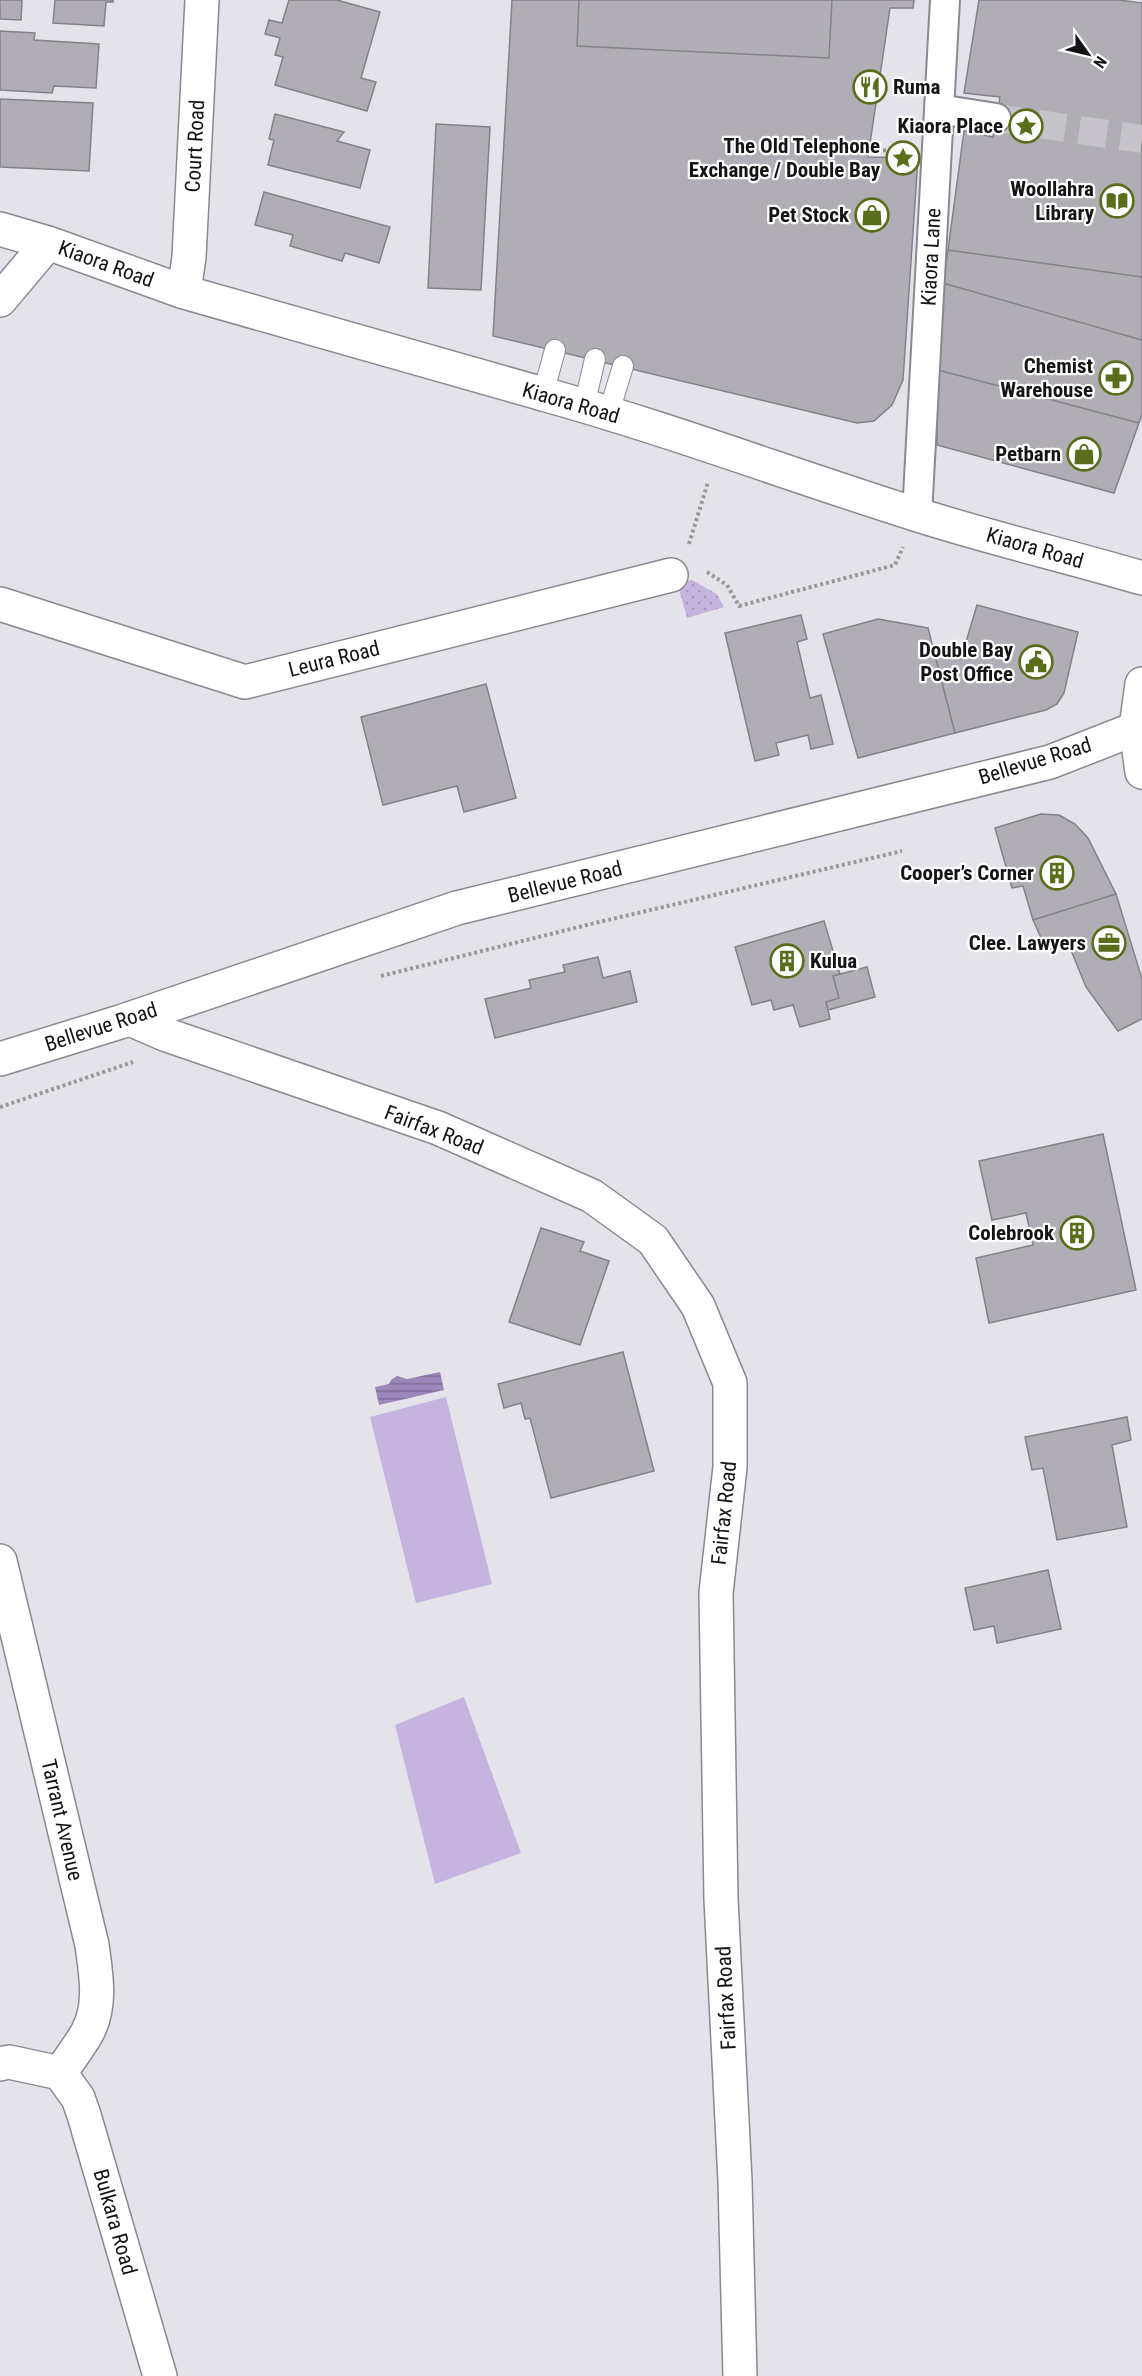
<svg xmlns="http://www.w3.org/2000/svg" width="1142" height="2376" viewBox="0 0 1142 2376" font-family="'Roboto Condensed',sans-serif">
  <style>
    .grass { fill: url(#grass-dots) }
    .pitch { fill: #c5b4e0 }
    .water { fill: url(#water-rules) }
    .building { fill: #b0adb4; stroke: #848188; stroke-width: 1.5 }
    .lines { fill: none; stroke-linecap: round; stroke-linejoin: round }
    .pedestrian-tunnel { stroke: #c6c4ca; stroke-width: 28; stroke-dasharray: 28 14; stroke-linecap: butt }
    .service-casing { stroke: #8b8990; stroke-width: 22 }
    .pedestrian-casing { stroke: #8b8990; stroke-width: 32 }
    .minor-casing { stroke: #8b8990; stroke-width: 36 }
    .tertiary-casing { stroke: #8b8990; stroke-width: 36 }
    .primary-casing { stroke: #8b8990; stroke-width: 36 }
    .path { stroke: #98979c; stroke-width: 4; stroke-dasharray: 3 3; stroke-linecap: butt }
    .service { stroke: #fff; stroke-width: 20 }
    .pedestrian { stroke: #fff; stroke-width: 28 }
    .minor { stroke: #fff; stroke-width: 33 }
    .tertiary { stroke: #fff; stroke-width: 33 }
    .primary { stroke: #fff; stroke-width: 33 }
    .labels { text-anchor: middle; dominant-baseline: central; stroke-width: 4.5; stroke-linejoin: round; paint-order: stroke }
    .poi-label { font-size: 21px; font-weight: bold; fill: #141315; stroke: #fff; text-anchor: end }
    .street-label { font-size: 21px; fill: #141315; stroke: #fff }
  </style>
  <defs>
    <pattern id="grass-dots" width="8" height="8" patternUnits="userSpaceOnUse" patternTransform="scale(1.5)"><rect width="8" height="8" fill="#c5b4e0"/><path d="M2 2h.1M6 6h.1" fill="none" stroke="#a89abf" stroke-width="1.8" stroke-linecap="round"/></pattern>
    <pattern id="water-rules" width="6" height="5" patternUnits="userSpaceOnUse" patternTransform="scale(1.5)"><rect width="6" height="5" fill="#9c87bb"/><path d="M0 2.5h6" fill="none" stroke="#7e6d97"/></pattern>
  </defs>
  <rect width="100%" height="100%" fill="#e5e3ea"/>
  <!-- grass -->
  <path class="grass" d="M692,580L717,594L724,607L687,618L677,582Z"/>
  <!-- pitch -->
  <path class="pitch" d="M446,1397L492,1584L416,1603L370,1417Z
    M464,1697L521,1853L435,1884L395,1725Z"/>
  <!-- water -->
  <path class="water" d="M440,1372L444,1390L379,1405L375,1387L389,1384L391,1380L397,1376L407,1379Z"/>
  <!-- building -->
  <path class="building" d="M0,0H22L21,20L0,19Z
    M55,0H113V2H106L104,26L53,23Z
    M289,0H337L380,12L361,78L376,82L367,111L275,85L283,57L275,55L280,38L265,34L269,20L282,23Z
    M512,0H914L913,8H890L868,157L918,158L903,380L892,405L874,421L857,423L493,336Z
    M579,0H832L829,58L577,46Z
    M979,0H1119L1142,3V277L948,250L964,131L993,137L1000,97L964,93Z
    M0,31L35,33L34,40L99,44L96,88L54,86L52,93L0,90Z
    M0,99L93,103L89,171L0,167Z
    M275,114L344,132L337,141L370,150L360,188L268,165L274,140L269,139Z
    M436,124L490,127L481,290L428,288Z
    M264,192L390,227L379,263L345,253L342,261L290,246L293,235L255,225Z
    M948,250L1142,277V340L943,283Z
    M943,283L1142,340V414L1139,423L938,370Z
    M938,370L1139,423L1114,493L937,445Z
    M977,605L1078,632L1064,693L1057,704L1046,710L955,733L934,652L961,659Z
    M801,615L807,639L797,642L810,698L821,695L833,744L811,749L808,735L776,743L779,755L755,761L725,633Z
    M878,619L928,628L955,733L858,758L823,634Z
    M486,684L516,798L464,812L457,786L383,805L361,717Z
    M1041,814L1059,815L1075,824L1088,838L1116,894L1033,920L1023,886L1012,888L995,828Z
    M1116,894L1142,979V1019L1118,1031L1086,987L1068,943L1047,951L1033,920Z
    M824,921L840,974L833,976L839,998L826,1002L830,1019L800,1027L793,1005L774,1010L771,1000L752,1005L735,947Z
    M598,957L603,978L630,971L637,1002L495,1038L485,999L531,988L529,980L565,972L563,965Z
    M867,967L875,997L828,1010L826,1002L839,998L833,976Z
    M1103,1134L1136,1290L989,1323L976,1258L1033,1245L1026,1213L992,1220L979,1161Z
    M541,1228L584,1242L580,1251L609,1261L580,1345L509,1322Z
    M623,1352L654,1471L551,1498L530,1418L525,1419L521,1403L504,1408L498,1384Z
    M1127,1417L1131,1440L1112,1445L1127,1527L1057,1540L1043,1468L1032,1470L1025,1437Z
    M1048,1570L1061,1629L997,1643L994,1626L974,1630L965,1588Z"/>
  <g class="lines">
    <!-- pedestrian-tunnel -->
    <path class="pedestrian-tunnel" d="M996,118L1142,139"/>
    <defs>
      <path id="service" d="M543,394L555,350
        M584,406L595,359
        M609,412L623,366"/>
      <path id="pedestrian" d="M939,109L996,118
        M917,515L945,0"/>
      <path id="minor" d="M0,229L48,243L184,292L543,394
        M184,292L189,257L202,0
        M0,300L48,243
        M0,604L245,682L671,575
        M130,1019L167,1035L438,1128L592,1196L653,1240L698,1306L730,1383V1467L716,1593L721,1899L735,2181L740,2376
        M0,1561L92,1945C96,1974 102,2006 87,2033C79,2047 69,2060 60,2073
        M0,2064L9,2062L60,2073
        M60,2073L78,2098L84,2115L160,2376"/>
      <path id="tertiary" d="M543,394C669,429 791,475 915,514C990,538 1067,556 1142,578
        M0,1059L120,1022L457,908L1050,762L1142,726"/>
      <path id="primary" d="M1142,684L1136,728L1142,772"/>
    </defs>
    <!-- service casing -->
    <use href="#service" class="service-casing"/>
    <!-- pedestrian casing -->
    <use href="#pedestrian" class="pedestrian-casing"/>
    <!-- minor casing -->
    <use href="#minor" class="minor-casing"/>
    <!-- tertiary casing -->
    <use href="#tertiary" class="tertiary-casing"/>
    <!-- primary casing -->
    <use href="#primary" class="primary-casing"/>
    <!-- path -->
    <path class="path" d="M871,150L903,151
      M689,544L708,482
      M707,572L727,585L739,606L895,565L903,547
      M381,976L595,923L902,851
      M0,1107L133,1062"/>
    <!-- service -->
    <use href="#service" class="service"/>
    <!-- pedestrian -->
    <use href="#pedestrian" class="pedestrian"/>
    <!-- minor -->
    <use href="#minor" class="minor"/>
    <!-- tertiary -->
    <use href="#tertiary" class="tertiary"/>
    <!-- primary -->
    <use href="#primary" class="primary"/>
  </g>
  <!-- icons -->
  <defs>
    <symbol id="restaurant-ring" viewBox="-11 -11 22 22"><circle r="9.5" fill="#fff" stroke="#596d1b" stroke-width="1.5"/><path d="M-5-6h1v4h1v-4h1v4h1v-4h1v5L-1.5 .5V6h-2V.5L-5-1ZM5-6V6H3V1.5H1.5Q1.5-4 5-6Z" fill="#596d1b"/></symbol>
    <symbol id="sight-ring" viewBox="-11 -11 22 22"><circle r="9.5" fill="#fff" stroke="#596d1b" stroke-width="1.5"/><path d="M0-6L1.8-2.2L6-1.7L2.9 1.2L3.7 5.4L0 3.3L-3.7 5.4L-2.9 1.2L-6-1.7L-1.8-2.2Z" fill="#596d1b"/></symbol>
    <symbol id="library-ring" viewBox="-11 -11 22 22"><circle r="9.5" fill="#fff" stroke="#596d1b" stroke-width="1.5"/><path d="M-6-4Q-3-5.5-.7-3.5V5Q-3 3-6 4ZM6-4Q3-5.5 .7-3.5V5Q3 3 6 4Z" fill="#596d1b"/></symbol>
    <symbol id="shop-ring" viewBox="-11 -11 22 22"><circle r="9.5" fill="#fff" stroke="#596d1b" stroke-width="1.5"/><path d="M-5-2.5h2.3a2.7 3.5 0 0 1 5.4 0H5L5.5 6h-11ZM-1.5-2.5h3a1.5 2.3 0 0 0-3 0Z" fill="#596d1b"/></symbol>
    <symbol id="pharmacy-ring" viewBox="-11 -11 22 22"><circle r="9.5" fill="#fff" stroke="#596d1b" stroke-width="1.5"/><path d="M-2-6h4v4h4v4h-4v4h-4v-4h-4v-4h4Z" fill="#596d1b"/></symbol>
    <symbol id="civic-ring" viewBox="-11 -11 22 22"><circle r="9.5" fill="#fff" stroke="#596d1b" stroke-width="1.5"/><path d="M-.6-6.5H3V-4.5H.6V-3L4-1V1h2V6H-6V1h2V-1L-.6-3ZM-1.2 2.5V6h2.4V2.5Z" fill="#596d1b"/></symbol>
    <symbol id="building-ring" viewBox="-11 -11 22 22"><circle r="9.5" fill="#fff" stroke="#596d1b" stroke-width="1.5"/><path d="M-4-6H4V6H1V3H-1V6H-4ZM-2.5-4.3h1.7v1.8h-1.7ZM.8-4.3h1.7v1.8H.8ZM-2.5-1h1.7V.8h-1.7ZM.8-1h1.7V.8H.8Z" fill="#596d1b"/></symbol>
    <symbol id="office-ring" viewBox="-11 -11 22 22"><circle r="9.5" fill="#fff" stroke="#596d1b" stroke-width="1.5"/><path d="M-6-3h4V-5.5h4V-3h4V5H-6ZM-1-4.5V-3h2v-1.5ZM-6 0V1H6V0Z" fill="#596d1b"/></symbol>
  </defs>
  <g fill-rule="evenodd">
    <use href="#restaurant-ring" x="851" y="68" width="38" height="38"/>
    <use href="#sight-ring" x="1007" y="107" width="38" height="38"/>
    <use href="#sight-ring" x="884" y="139" width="38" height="38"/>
    <use href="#library-ring" x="1098" y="182" width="38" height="38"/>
    <use href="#shop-ring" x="853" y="196" width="38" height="38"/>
    <use href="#pharmacy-ring" x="1097" y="359" width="38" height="38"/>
    <use href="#shop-ring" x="1065" y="435" width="38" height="38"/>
    <use href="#civic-ring" x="1017" y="643" width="38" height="38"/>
    <use href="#building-ring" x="1038" y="854" width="38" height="38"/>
    <use href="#office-ring" x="1090" y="924" width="38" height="38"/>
    <use href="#building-ring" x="768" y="942" width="38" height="38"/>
    <use href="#building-ring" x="1058" y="1214" width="38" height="38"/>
  </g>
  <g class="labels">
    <!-- poi labels -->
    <g class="poi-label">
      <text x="893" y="87" text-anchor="start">Ruma</text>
      <text x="1003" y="126">Kiaora Place</text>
      <text x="880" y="146">The Old Telephone<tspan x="880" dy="24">Exchange / Double Bay</tspan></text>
      <text x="1094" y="189">Woollahra<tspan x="1094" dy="24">Library</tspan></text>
      <text x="849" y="215">Pet Stock</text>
      <text x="1093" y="366">Chemist<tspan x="1093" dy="24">Warehouse</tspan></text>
      <text x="1061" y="454">Petbarn</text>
      <text x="1013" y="650">Double Bay<tspan x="1013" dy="24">Post Office</tspan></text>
      <text x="1034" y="873">Cooper’s Corner</text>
      <text x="1086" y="943">Clee. Lawyers</text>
      <text x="810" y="961" text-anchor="start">Kulua</text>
      <text x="1054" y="1233">Colebrook</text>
    </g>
    <!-- street labels -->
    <g class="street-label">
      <text transform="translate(195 146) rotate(-87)">Court Road</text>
      <text transform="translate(931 257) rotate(-87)">Kiaora Lane</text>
      <text transform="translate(106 264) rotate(20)">Kiaora Road</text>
      <text transform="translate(571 403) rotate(16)">Kiaora Road</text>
      <text transform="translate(1035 548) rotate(16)">Kiaora Road</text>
      <text transform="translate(334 659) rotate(-14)">Leura Road</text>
      <text transform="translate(1035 761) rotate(-17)">Bellevue Road</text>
      <text transform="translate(565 882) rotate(-14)">Bellevue Road</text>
      <text transform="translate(101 1027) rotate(-18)">Bellevue Road</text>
      <text transform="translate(434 1130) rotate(21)">Fairfax Road</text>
      <text transform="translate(724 1513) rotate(-84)">Fairfax Road</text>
      <text transform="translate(62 1820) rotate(77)">Tarrant Avenue</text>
      <text transform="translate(726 1998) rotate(-93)">Fairfax Road</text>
      <text transform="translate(115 2222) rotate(74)">Bulkara Road</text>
    </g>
  </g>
  <!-- north arrow -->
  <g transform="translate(1088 54) rotate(124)" stroke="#ffffff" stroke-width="4.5" paint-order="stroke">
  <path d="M0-4.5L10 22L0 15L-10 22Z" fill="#141315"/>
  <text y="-9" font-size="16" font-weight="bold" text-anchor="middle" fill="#141315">N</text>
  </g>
</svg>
